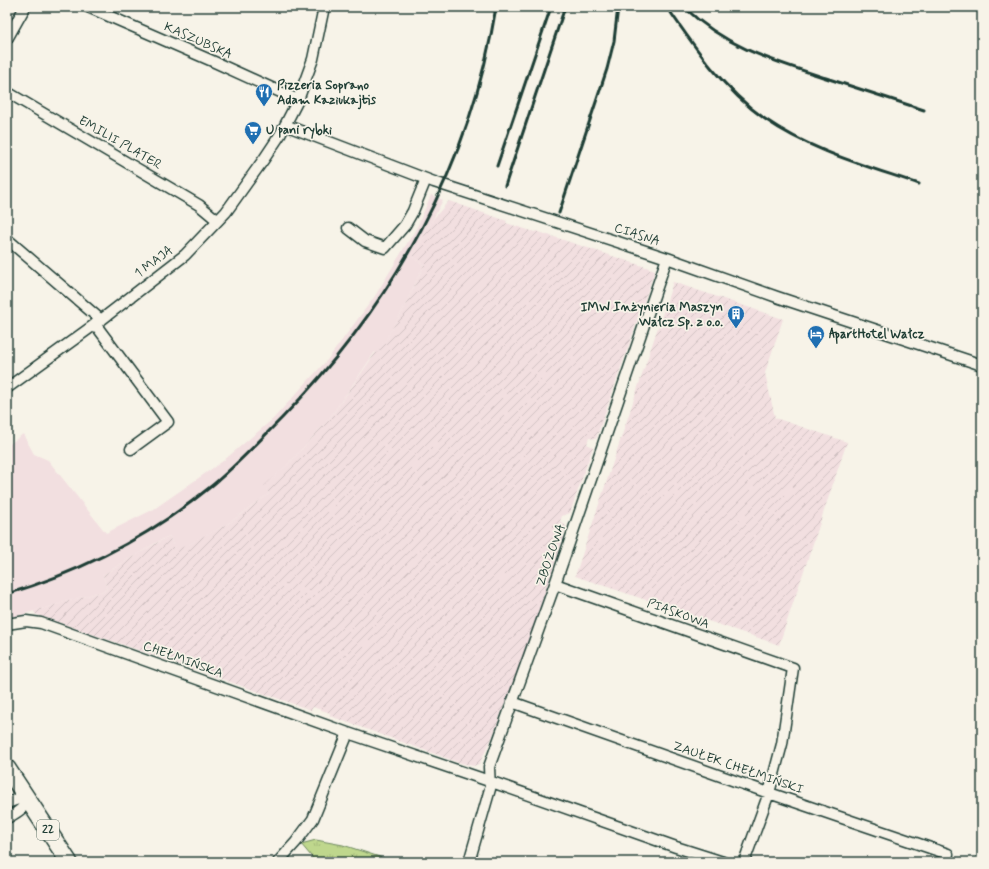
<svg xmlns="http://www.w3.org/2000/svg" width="989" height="869" viewBox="0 0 989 869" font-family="Mynerve,sans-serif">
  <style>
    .built { fill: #f2dfe0 }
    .industrial { fill: url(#industrial-furrows) }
    .grass { fill: url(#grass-tufts); stroke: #6f8a60 }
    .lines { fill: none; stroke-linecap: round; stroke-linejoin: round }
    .street-casing { stroke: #1f3d34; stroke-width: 13 }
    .primary-casing { stroke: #1f3d34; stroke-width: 19 }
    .street { stroke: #f7f3e8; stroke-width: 10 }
    .primary { stroke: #f7f3e8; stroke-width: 16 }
    .rail { stroke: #1f3d34; stroke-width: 3 }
    .labels { text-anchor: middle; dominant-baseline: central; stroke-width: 3.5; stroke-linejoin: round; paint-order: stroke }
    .shield { fill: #f7f3e8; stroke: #60746a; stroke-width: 1 }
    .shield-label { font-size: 12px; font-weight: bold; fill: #1f3d34 }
    .street-label { font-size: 13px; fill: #1f3d34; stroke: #f7f3e8 }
    .poi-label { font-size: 13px; font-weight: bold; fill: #1f3d34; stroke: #f7f3e8; text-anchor: start }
  </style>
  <defs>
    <pattern id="industrial-furrows" width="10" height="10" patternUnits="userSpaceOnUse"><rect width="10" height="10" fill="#f2dfe0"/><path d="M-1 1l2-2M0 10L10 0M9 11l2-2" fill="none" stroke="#cfc0c1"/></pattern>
    <pattern id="grass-tufts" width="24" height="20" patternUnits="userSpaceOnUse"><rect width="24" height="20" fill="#bfd78d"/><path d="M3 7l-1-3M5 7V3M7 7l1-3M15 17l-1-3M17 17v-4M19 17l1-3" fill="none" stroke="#a4b97a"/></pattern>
  </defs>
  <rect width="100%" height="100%" fill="#f7f3e8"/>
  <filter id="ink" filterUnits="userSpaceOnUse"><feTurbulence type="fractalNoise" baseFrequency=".025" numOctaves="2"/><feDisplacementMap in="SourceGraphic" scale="8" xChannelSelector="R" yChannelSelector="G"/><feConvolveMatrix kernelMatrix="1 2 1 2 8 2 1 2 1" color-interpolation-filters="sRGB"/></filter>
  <g filter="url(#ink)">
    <!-- built -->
    <path class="built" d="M431,195L443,200L413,257L424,265L403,310L378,354L375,352L330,418L293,459L265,486L269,494L229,523L181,549H175L169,536L154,544L103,575L107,590L7,619V446L23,434L34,454L48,460L106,533L154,509L223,461L273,419L328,359L375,296L417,227Z"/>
    <!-- industrial -->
    <path class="industrial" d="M449,201L507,221L506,223L535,232L536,231L655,270L596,439L589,438L587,444L593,447L570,513L562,516L560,521L566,526L563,535L564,536L527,645L491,740L479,764L473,766L457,762L330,716V713L313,707L311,710L305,708L35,614L34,611L107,590L103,575L146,549L169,536L175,549L181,548L229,523L269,494L264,486L293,459L330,418L376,352L378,353L403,310L424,265L413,257L433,219Z
      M673,282L783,319L765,373L775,418L847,442L779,645L575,576Z"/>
    <!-- grass -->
    <path class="grass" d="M316,840L343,845L395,862H316L301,844Z"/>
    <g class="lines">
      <defs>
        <path id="street" d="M88,7L210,60L298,100
          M7,39L25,7
          M7,92L199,205L217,220
          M285,125L434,182L667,258L777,297L982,365
          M348,228L365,241L385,248L405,225L413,211L426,179
          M7,239L101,320
          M95,324L168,422L131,449
          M7,388L101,320L185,255L226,212L264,159L280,135L298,100L313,59L324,7
          M555,584L793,668L782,744L769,793L744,862
          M7,624L26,621L41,623L348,733L489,781L676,847L723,862
          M512,702L769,793L948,854L946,862
          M7,803L21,798H27C25,809 16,813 7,818
          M278,862L296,842L313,819L348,733
          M469,862L490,789L489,767L555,584L667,258"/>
        <path id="primary" d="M7,768L69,862"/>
      </defs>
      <!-- street casing -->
      <use href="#street" class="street-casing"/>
      <!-- primary casing -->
      <use href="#primary" class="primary-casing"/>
      <!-- street -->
      <use href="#street" class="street"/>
      <!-- primary -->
      <use href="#primary" class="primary"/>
      <!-- rail -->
      <path class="rail" d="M667,7C695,48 724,90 765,119C811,151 867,166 919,184
        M684,7C725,47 773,61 826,78C859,89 891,99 924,110
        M497,166L551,7
        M505,186L565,7
        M559,213L607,69L614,41L618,7
        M7,594C80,572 150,536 209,488C235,467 258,442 282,418C393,304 471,166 496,7"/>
    </g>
  </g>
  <!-- icons -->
  <defs>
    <symbol id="restaurant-pin" viewBox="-11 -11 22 30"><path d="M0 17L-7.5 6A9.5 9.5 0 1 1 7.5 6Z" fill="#1f6fb2" stroke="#f7f3e8"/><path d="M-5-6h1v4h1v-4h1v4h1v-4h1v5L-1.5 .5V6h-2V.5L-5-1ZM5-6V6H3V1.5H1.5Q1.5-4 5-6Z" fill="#fff"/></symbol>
    <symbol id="supermarket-pin" viewBox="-11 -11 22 30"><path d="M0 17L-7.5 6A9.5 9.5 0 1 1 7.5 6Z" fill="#1f6fb2" stroke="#f7f3e8"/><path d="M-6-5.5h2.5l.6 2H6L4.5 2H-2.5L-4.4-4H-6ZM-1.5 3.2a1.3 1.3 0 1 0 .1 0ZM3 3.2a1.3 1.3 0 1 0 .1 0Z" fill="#fff"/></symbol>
    <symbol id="building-pin" viewBox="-11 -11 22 30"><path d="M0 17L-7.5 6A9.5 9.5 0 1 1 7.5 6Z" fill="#1f6fb2" stroke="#f7f3e8"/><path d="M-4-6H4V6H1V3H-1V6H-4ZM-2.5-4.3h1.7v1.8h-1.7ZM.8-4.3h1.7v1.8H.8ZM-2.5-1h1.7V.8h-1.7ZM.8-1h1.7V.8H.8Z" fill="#fff"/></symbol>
    <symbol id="hotel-pin" viewBox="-11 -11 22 30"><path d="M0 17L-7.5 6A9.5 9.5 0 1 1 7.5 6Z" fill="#1f6fb2" stroke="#f7f3e8"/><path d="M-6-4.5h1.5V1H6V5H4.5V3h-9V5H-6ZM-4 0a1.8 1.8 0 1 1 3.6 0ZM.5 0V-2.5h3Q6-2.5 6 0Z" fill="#fff"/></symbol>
  </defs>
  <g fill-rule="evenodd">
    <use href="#restaurant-pin" x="254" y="82" width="20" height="27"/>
    <use href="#supermarket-pin" x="243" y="120" width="20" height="27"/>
    <use href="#building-pin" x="726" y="304" width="20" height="27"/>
    <use href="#hotel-pin" x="806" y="324" width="20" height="27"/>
  </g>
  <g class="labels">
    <!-- shield labels -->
    <rect class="shield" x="37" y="820" width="22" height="20" rx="3"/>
    <g class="shield-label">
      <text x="48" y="830">22</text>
    </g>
    <!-- street labels -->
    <g class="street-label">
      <text transform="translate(198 41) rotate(24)">KASZUBSKA</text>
      <text transform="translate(120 143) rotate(30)">EMILII PLATER</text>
      <text transform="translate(637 235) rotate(18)">CIASNA</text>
      <text transform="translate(154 262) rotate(-37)">1 MAJA</text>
      <text transform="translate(551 555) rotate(-71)">ZBOŻOWA</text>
      <text transform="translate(678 614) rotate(20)">PIASKOWA</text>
      <text transform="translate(183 660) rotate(20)">CHEŁMIŃSKA</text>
      <text transform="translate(738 768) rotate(19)">ZAUŁEK CHEŁMIŃSKI</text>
    </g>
    <!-- poi labels -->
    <g class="poi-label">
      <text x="277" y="85">Pizzeria Soprano<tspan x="277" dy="15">Adam Kaziukajtis</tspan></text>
      <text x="266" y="130">U pani rybki</text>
      <text x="723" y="307" text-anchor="end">IMW Inżynieria Maszyn<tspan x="723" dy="15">Wałcz Sp. z o.o.</tspan></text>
      <text x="829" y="334">ApartHotel Wałcz</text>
    </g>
  </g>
  <!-- margin -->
  <rect width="989" height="869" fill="none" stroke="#f7f3e8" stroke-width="24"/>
  <rect x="12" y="12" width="965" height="845" fill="none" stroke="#1f3d34" stroke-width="1.5" filter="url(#ink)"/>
</svg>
